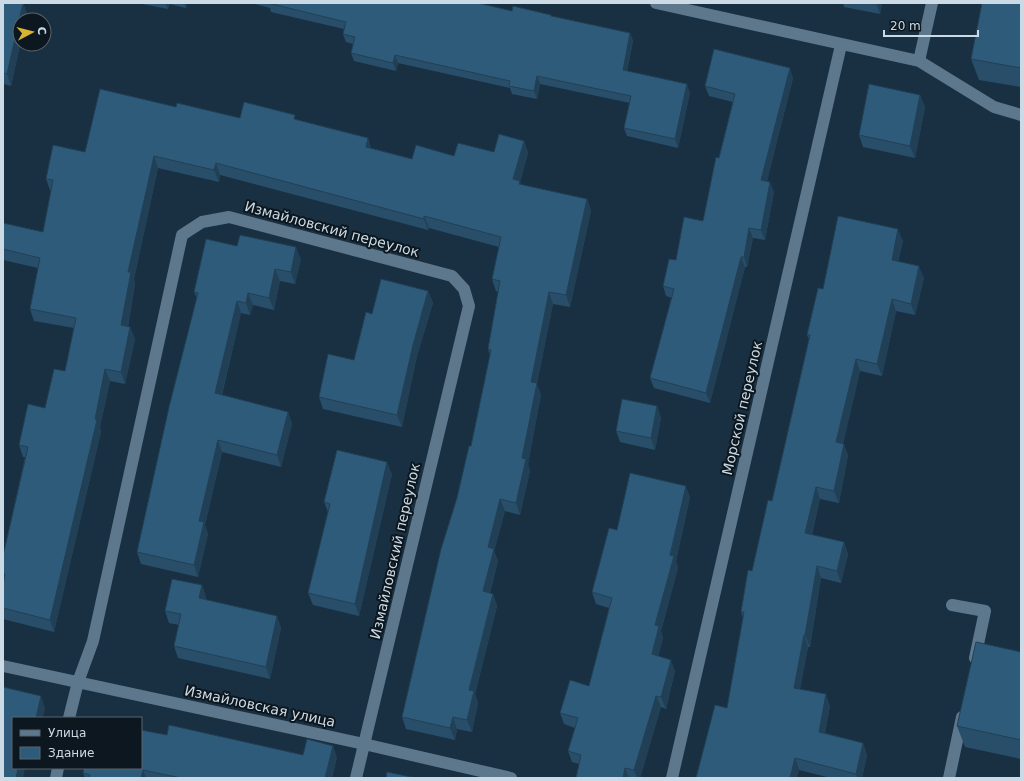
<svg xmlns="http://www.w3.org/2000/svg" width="1024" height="781" viewBox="0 0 1024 781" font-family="'DejaVu Sans',sans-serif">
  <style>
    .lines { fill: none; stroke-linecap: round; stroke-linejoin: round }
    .minor { stroke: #5d778c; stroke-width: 12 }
    .wall { fill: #284e6a }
    .shaded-wall { fill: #214056 }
    .building { fill: #2f5b7b; stroke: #214056 }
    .labels { text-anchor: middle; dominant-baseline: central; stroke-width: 4; stroke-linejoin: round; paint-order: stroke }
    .street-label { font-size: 14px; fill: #cbdae5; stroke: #0d171f }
  </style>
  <rect width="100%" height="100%" fill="#183042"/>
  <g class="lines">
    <!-- minor -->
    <path class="minor" d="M656,3L919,61L994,107L1021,115
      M919,61L932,3
      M952,605L985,611L975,658
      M3,666L364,744L511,778
      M69,718L78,682L93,641L182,235L202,222L229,217L452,276L464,289L469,306L356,778
      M56,778L58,768
      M672,778L841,45
      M949,778L962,717"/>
  </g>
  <!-- wall -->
  <path class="wall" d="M3,3H23L27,14L11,86L4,84L3,89Z
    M137,3H187L186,8L169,4L168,9Z
    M251,3H478L512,11L552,16L630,33L633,41L627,71L690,93L678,148L627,136L624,128L630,103L540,84L537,99L512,94L510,88L398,63L396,71L354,61L351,53L353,44L346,42L343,34L344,29L271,12L270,8Z
    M843,3H882L880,14L844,7Z
    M1021,3V87L979,80L971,59Z
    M793,78L767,181L774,192L765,240L753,238L747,267H745L710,403L654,388L650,378L672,298L666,296L663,286L676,260L703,221L733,102L709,96L705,86Z
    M920,95L925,107L915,158L863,147L859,135Z
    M176,107L240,118L297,120L368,138L371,148L412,159L494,152L524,141L528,153L520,182L521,185L587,199L591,211L570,307L553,304L537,384L541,395L528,464L530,471L520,515L505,511L494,551L498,561L490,593L493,594L497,606L475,694L478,703L472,732L457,729L455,740L406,729L402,717L457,498L471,446L490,355L488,349L498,292L496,291L492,279L499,247L429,228L428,230L220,175L219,182L158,168L134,279L135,284L128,327H130L135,339L125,384L110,381L100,427L101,432L54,632L3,619V556L25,457H23L19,445L45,408L65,371L74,328L34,321L30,309L38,268L3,260V223L43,232L51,191L50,190L46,179L85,152Z
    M903,241L898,261L924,278L915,315L896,311L882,376L860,371L843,443L848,455L839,503L820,499L812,535L844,542L848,554L841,583L821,578L810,647H808L800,689L830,706L825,733L863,743L867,755L862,778H831L799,770L741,612L752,571L772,501L809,339L807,335L823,289Z
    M237,246L301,259L295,284L280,281L274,310L253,305L250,315L241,313L222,395L288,412L292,424L281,467L222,452L205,525L208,534L198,577L141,564L137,552L197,298L194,292Z
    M428,291L433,303L417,356L402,427L323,409L319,397L354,360L372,314Z
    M657,406L661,418L655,450L620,442L616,431Z
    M392,474L359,616L313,605L308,593L328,512L324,502Z
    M690,497L676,561L678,568L661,631L663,638L658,656L675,671L666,709L661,707L640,778H576L579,764L572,762L568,751L575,728L564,724L560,713L589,686L609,608L596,604L592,592L617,530Z
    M202,585L206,597V600L277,616L281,628L270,679L178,658L174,646L179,625L169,623L165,611Z
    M1021,652V759L965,747L957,726Z
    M167,735L303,755L337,757L332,778H85L83,773Z"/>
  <!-- shaded-wall -->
  <path class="shaded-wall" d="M23,3L27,14L26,20H20V44L11,86L7,74Z
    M165,3H168V9Z
    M184,3H187L186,8Z
    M876,3H882L880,14Z
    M630,33L633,41L626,78L623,70Z
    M395,55L398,63L396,71L393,63Z
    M790,68L793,78L765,190L761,180Z
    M537,76L540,84L537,99L534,91Z
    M687,84L690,93L678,148L675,139Z
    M920,95L925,107L915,158L910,146Z
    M368,138L372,150L366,147Z
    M524,141L528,153L520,182L524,193L513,179Z
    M154,156L158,168L134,279L135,284L126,337L121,325L128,272Z
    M216,163L220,175L219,182L214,170Z
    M770,182L774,192L765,240L761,230Z
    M587,199L591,211L570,307L566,295Z
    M424,216L429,228L428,230L424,219Z
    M749,228L753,238L747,267L744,257Z
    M898,229L903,241L896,272L892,260Z
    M296,247L301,259L295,284L291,272Z
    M741,257L745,267L710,403L706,393Z
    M919,266L924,278L915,315L911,304Z
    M275,269L280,281L274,310L269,298Z
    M428,291L433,303L417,356L402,427L397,415L413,345Z
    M549,292L553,304L537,384L541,395L528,464L530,471L520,515L516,503L522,458L531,382Z
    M248,293L253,305L250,315L246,303Z
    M892,299L896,311L882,376L877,364Z
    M237,301L241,313L219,405L215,393Z
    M130,327L135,339L125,384L121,372Z
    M856,359L860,371L841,454L836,442Z
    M105,369L110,381L100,427L101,432L54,632L50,620Z
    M657,406L661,418L655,450L651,438Z
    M288,412L292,424L281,467L277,455Z
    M218,440L222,452L205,525L208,534L198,577L194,565L199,521Z
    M844,444L848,455L839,503L834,491Z
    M387,462L392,474L359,616L355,604Z
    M686,486L690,497L676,561L678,568L661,631L663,638L656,666L652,654L655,625Z
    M816,487L820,499L809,545L805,533Z
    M500,499L505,511L494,551L498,561L487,603L483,591L488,547Z
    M844,542L848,554L841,583L837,571Z
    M817,566L821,578L810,647L805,635Z
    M202,585L206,597L203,610L199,598Z
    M493,594L497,606L475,694L478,703L472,732L467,720L469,690Z
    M277,616L281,628L270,679L266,667Z
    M804,635L808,647L798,700L794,688Z
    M671,660L675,671L666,709L661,697Z
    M826,694L830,706L823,744L819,732Z
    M41,696L45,708L43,718H36Z
    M656,696L661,707L640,778H637L634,770Z
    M453,717L457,729L455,740L450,728Z
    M863,743L867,755L862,778H857L856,774Z
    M333,746L337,757L332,778H325Z
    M795,758L799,770L797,778H790Z
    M18,768H25L23,778H16Z
    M625,768L629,778H623Z
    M143,770L146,778H141Z"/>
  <!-- building -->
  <path class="building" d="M3,3H23L7,74L3,73Z
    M268,3H478L512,11L513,6L551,15V16L630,33L623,70L687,84L675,139L624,128L631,96L537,76L534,91L509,86L510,81L395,55L393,63L351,53L355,37L343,34L346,22Z
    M982,3H1021V68L971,59Z
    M714,49L790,68L761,180L770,182L761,230L749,228L744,257H741L706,393L650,378L674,289L663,286L669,259L676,260L684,217L703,221L716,157L719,158L735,94L705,86Z
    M869,84L920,95L910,146L859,135Z
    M100,89L176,107L177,103L240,118L244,102L295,115L294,119L368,138L366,147L412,159L416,145L454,156L458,143L494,152L499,134L524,141L513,179L520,181L519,184L587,199L566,295L549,292L531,382L537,383L522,458L526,459L516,503L500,499L488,547L494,549L483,591L493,594L469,690L474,691L467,720L453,717L450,728L402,717L441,549L457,498L469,446H471L491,350L488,349L500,281L492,279L501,237L424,216V219L216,163L214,170L154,156L128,272H131L121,325L130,327L121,372L105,369L95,419L97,420L50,620L3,608V584L5,574L3,573V556L28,447L19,445L28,404L45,408L54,369L65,371L76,318L30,309L40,258L3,249V223L43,232L53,180L46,179L53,145L85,152Z
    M838,216L898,229L892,260L919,266L911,304L892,299L877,364L856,359L836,442L844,444L834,491L816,487L805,533L844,542L837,571L817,566L805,635H804L794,688L826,694L819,732L863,743L856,774L795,758L790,778H696L715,705L727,708L744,612H741L748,570L752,571L768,500L772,501L810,335H807L818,288L823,289Z
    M240,235L296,247L291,272L275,269L269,298L248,293L246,303L237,301L215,393L288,412L277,455L218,440L199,521L204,522L194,565L137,552L169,407L198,293L194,292L206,239L237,246Z
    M381,279L428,291L413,345L397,415L319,397L328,354L354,360L366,312L372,314Z
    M622,399L657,406L651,438L616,431Z
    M337,450L387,462L355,604L308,593L330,504L324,502Z
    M630,473L686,486L670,555L674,556L655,625L659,626L652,654L671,660L661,697L656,696L634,770L625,768L623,778H576L581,755L568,751L578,718L560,713L570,680L589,686L612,598L592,592L609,528L617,530Z
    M172,579L202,585L199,598L277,616L266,667L174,646L181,614L165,611Z
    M976,642L1021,652V740L957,726Z
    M3,687L41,696L36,718H13V768H18L16,778H3Z
    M169,725L303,755L307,739L333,746L325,778H181L143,770L141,778H89L90,775L83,773L84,768H141V730L167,735Z
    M387,772L416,778H386Z"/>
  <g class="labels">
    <!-- street labels -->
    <g class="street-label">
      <text transform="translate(332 229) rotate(15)">Измайловский переулок</text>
      <text transform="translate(742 408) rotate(-77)">Морской переулок</text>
      <text transform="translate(395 551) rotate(-77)">Измайловский переулок</text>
      <text transform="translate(260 706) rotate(12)">Измайловская улица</text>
    </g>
  </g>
  <!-- border -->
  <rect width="1024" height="781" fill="none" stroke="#cbdae5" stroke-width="8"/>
  <!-- legend -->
  <rect x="12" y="717" width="130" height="52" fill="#0d171f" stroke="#59656e"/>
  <rect x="20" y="730" width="20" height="6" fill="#5d778c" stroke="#59656e"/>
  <text x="48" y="737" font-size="12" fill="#cbdae5">Улица</text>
  <rect x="20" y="747" width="20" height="12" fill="#2f5b7b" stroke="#59656e"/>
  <text x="48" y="757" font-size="12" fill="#cbdae5">Здание</text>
  <!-- north arrow -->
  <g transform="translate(32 32) rotate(83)"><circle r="19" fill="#0d171f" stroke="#59656e"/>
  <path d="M0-3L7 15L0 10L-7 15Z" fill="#d7b434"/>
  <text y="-6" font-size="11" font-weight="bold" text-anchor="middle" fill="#cbdae5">С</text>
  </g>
  <!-- scale -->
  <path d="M884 30v6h94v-6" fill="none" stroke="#cbdae5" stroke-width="2"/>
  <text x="890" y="30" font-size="12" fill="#cbdae5" stroke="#0d171f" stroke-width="3" paint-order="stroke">20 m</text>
</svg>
